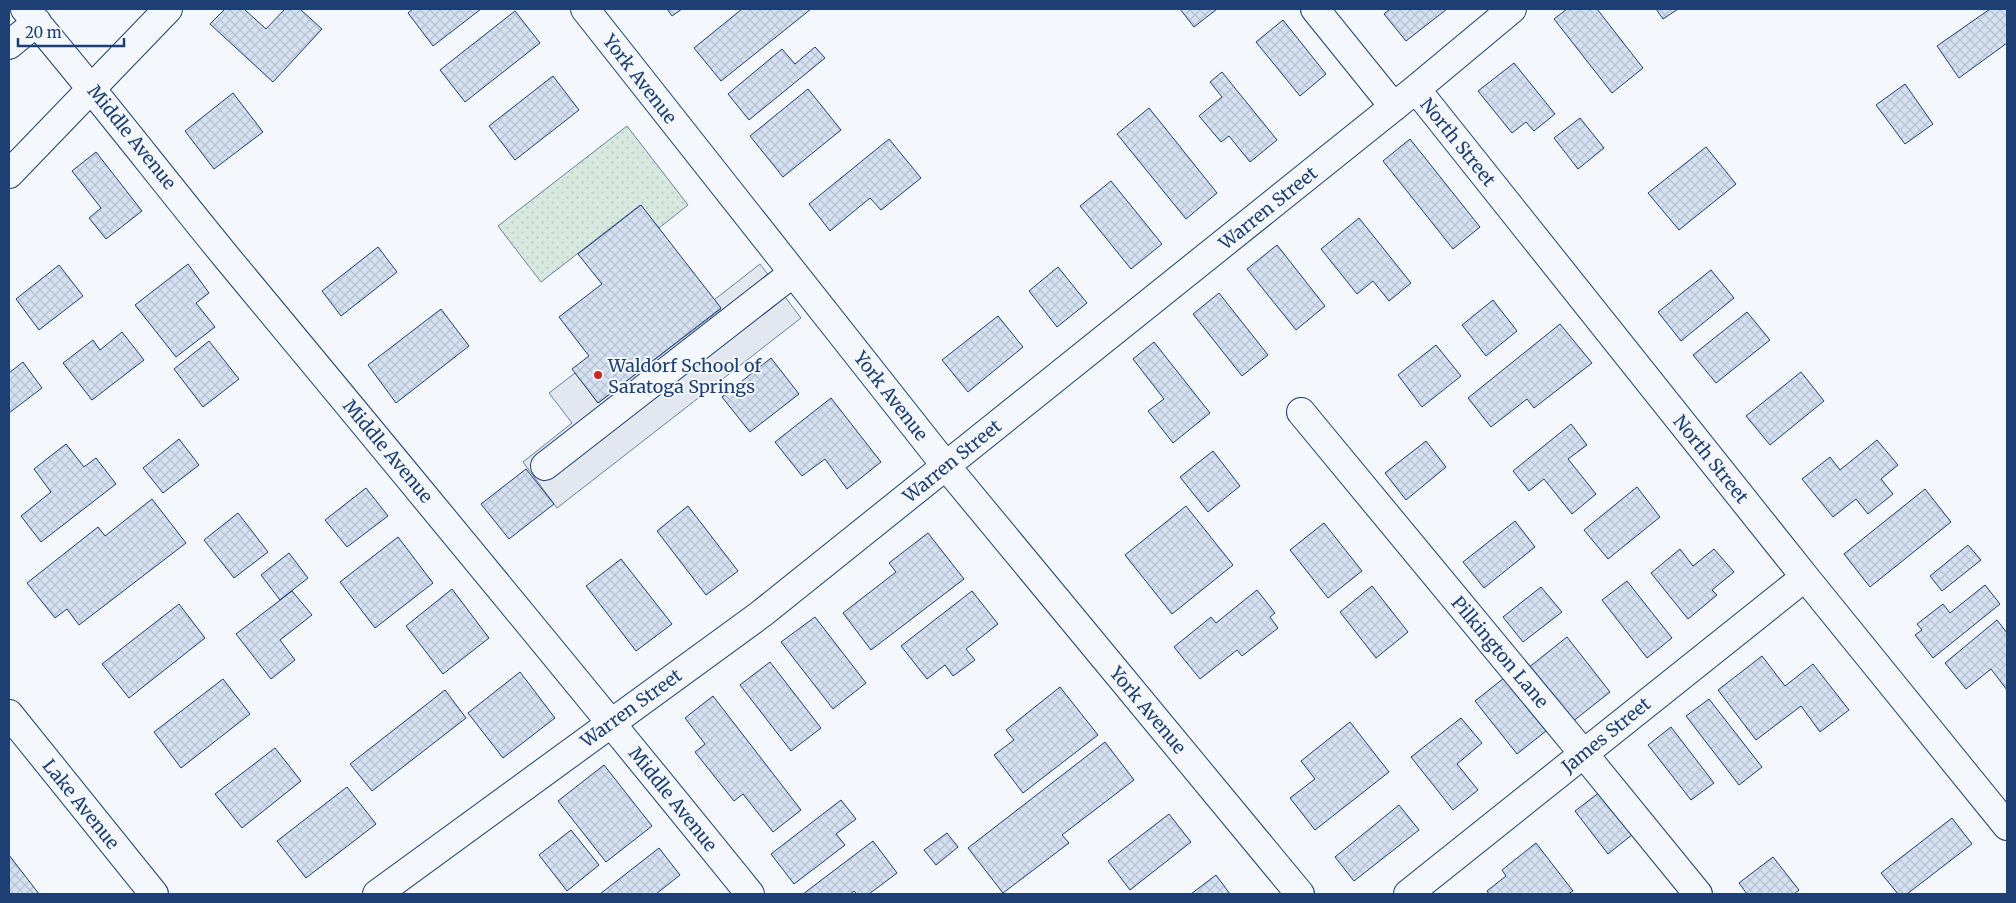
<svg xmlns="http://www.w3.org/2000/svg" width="2016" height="903" viewBox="0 0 2016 903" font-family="Merriweather,serif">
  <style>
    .park { fill: url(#park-dots); stroke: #687fa3 }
    .parking { fill: #e3e8f0; stroke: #687fa3 }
    .building { fill: url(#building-cross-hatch); stroke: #1d3f73 }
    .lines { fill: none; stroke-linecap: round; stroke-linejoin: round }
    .minor-casing { stroke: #1d3f73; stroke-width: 30 }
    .major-casing { stroke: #1d3f73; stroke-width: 30 }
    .minor { stroke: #f4f7fb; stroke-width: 28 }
    .major { stroke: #f4f7fb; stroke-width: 28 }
    .poi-dot { fill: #c62828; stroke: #f4f7fb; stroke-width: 2 }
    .labels { text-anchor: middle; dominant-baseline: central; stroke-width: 4; stroke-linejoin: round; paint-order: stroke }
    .street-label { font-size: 18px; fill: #1d3f73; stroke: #f4f7fb }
    .poi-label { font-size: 18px; fill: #1d3f73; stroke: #f4f7fb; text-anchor: start }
  </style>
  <defs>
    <pattern id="park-dots" width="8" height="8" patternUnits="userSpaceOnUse" patternTransform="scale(1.25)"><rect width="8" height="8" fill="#d7e8df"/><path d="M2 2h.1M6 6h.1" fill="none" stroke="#b8c8c3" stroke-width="1.8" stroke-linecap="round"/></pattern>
    <pattern id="building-cross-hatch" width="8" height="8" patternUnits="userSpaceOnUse" patternTransform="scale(1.25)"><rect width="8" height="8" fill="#d5e0f0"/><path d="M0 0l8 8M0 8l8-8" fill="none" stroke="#b6c1d1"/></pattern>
  </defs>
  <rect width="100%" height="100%" fill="#f4f7fb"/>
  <!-- park -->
  <path class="park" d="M627,126L688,205L659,228L640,205L541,282L498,226Z"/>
  <!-- parking -->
  <path class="parking" d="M760,264L801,318L557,508L523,462L572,423L549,393L575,373L598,403L721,309L714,300Z"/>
  <!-- building -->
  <path class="building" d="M225,9H244L266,29L285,9H300L322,29L273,82L210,24Z
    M413,9H481L433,46L408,13Z
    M667,9H682L672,16Z
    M742,9H811L721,81L694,48Z
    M1180,9H1217L1194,27Z
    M1390,9H1447L1406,41L1384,14Z
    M1567,9H1597L1643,68L1612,93L1554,19Z
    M1656,9H1678L1663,19Z
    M1990,9H2007V43L1959,78L1937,46Z
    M515,11L540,43L465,102L440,70Z
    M1283,20L1326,74L1300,96L1256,42Z
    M815,47L825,58L749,120L728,94L782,49L795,64Z
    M1514,63L1555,114L1534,131L1526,122L1512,133L1478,91Z
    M1222,72L1277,140L1250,162L1229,136L1221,142L1199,116L1222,97L1210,82Z
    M553,76L579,110L515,160L489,126Z
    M1905,84L1933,124L1905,144L1876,105Z
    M808,89L841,130L783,177L750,136Z
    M233,93L263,132L214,169L185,131Z
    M1149,108L1217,193L1186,219L1117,134Z
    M1580,118L1604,148L1578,169L1554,138Z
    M889,139L921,178L881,210L870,198L830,231L809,204Z
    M1410,139L1480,227L1453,249L1383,161Z
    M1706,147L1736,184L1679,230L1648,193Z
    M96,152L142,211L106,239L89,218L101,208L72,171Z
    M1111,181L1162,244L1131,269L1080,206Z
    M641,205L721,308L598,403L572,369L589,356L559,317L602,284L578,254Z
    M1359,218L1411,283L1389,301L1373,281L1357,294L1321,249Z
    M1277,245L1325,306L1296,330L1247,269Z
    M378,247L397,272L341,316L322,291Z
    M188,264L209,293L196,303L215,327L176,357L135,305Z
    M59,265L83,296L39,330L16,299Z
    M1058,267L1087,303L1057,327L1029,291Z
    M1711,270L1734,298L1681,341L1658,312Z
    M1219,293L1268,355L1242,376L1193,314Z
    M1493,300L1517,331L1486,356L1462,325Z
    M441,309L469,346L396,403L368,365Z
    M1747,312L1770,340L1716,383L1693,355Z
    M998,316L1023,347L968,392L942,360Z
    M1560,324L1592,363L1534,408L1527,399L1491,427L1468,398Z
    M122,332L144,360L92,400L63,363L93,340L100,350Z
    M209,341L239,379L203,407L174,369Z
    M1154,342L1210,413L1173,443L1148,411L1164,399L1133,359Z
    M1436,345L1461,376L1422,407L1398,375Z
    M771,358L799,394L750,432L722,397Z
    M23,362L42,388L9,413V373Z
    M1801,372L1824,401L1770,445L1746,416Z
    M831,398L881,462L847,489L825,459L802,476L775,442Z
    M1571,424L1587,445L1568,459L1596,494L1572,514L1544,479L1529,491L1513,471Z
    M179,439L199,465L163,493L143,468Z
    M1877,440L1898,465L1881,479L1893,494L1868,514L1856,499L1833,517L1802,479L1830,457L1840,470Z
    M1426,441L1446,467L1406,500L1385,473Z
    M66,444L84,467L96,458L116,484L41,542L21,516L51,492L34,469Z
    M1213,451L1240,486L1208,512L1180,477Z
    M526,469L554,504L509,539L481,504Z
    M1637,487L1660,517L1608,559L1584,530Z
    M366,488L388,516L347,547L325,520Z
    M1925,489L1951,522L1870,587L1844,554Z
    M152,499L186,543L79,625L67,609L55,618L27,583L98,527L105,536Z
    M688,506L738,571L706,595L657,531Z
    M1186,506L1233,565L1172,614L1125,555Z
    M238,513L268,552L234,578L204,540Z
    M1515,521L1535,547L1484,588L1463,562Z
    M1324,523L1362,571L1328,598L1290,550Z
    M928,533L964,579L871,650L843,613L896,572L889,563Z
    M398,537L433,583L375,628L340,582Z
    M1968,545L1981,560L1942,591L1930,576Z
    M1680,549L1693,566L1714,549L1734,572L1712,590L1717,595L1688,619L1651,573Z
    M289,553L308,578L280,600L261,575Z
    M621,559L672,624L636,651L586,586Z
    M1627,581L1672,638L1647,658L1602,600Z
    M1985,585L2000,604L1933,658L1915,635L1922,630L1917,624L1943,604L1950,613Z
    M1372,586L1408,632L1376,658L1340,612Z
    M1541,587L1562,612L1523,642L1503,617Z
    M452,589L489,638L443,674L406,626Z
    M1257,590L1275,613L1270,617L1278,628L1242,656L1237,650L1200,679L1174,647L1211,617L1216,623Z
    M292,591L312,615L280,640L295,660L271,679L236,634Z
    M972,591L998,624L966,649L975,660L953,676L945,665L927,679L901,646Z
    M179,604L205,638L129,698L102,664Z
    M815,617L866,683L833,709L781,642Z
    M1997,620L2007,633V690L1991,669L1966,689L1945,663Z
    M1567,637L1610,692L1572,722L1528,668Z
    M1762,656L1785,686L1813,664L1849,710L1820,732L1801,706L1756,740L1718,690Z
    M770,662L821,728L791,751L740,685Z
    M520,672L555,718L503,758L468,713Z
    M1504,678L1546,731L1517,754L1475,701Z
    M223,679L250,714L181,768L154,732Z
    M1060,687L1098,735L1023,793L994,755L1014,740L1006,730Z
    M445,690L466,718L372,791L350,764Z
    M713,696L801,810L773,832L743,794L734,801L695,752L705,744L685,718Z
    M1709,699L1762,767L1739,785L1686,716Z
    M1461,718L1482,743L1457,764L1478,790L1453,810L1411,757Z
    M1350,722L1389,772L1315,830L1290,798L1315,779L1301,761Z
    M1671,727L1714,783L1691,800L1648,745Z
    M1105,742L1134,780L1062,835L1069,843L1003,893L968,848Z
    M275,748L301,781L242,828L215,794Z
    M604,765L652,826L606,862L558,801Z
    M347,787L376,824L306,878L277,841Z
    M1600,792L1633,834L1608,854L1575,811Z
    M841,800L856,819L836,834L845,845L794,884L771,854Z
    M1399,805L1419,830L1354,881L1335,857Z
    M1169,814L1191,842L1130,890L1108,861Z
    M1952,818L1972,844L1907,894H1898L1881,873Z
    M571,830L599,865L567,891L539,855Z
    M947,833L958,847L936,865L924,850Z
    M873,841L897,873L869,894H857L854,891L850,894H803Z
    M1536,843L1573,891L1568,894H1489L1487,891L1506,876L1502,870Z
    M659,848L680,875L656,894H600Z
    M9,855L39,894H9Z
    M1773,857L1799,890L1794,894H1747L1739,883Z
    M1216,875L1230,894H1191Z"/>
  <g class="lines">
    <defs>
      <path id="minor" d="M25,9C95,91 160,176 228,259C403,470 578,681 750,894
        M585,9L946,466L1300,894
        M1315,9L1394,107
        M9,45L37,22
        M1416,89L1805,577L2007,826
        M9,174L168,9
        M1301,412L1583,753L1698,894
        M545,466L793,273
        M377,894L761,614L1416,89L1512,9
        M1408,894L1805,577"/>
      <path id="major" d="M9,714L154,894"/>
    </defs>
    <!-- minor casing -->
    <use href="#minor" class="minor-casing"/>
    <!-- major casing -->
    <use href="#major" class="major-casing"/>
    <!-- minor -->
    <use href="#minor" class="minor"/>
    <!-- major -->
    <use href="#major" class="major"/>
  </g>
  <!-- markers -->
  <circle class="poi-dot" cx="598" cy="375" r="5"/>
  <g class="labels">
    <!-- street labels -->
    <g class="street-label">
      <text transform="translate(640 79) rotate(52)">York Avenue</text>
      <text transform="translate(132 137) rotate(51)">Middle Avenue</text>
      <text transform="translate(1458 142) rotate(51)">North Street</text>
      <text transform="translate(1268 208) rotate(-39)">Warren Street</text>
      <text transform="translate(891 396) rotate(52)">York Avenue</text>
      <text transform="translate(388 451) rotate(50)">Middle Avenue</text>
      <text transform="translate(1711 459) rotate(51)">North Street</text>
      <text transform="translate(952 461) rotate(-39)">Warren Street</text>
      <text transform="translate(1500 652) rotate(50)">Pilkington Lane</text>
      <text transform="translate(631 708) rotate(-36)">Warren Street</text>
      <text transform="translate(1148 710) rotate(50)">York Avenue</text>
      <text transform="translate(1606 735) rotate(-39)">James Street</text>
      <text transform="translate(673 799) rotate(51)">Middle Avenue</text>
      <text transform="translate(81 804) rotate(51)">Lake Avenue</text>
    </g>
    <!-- poi labels -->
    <g class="poi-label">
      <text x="608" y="365">Waldorf School of<tspan x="608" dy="21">Saratoga Springs</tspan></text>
    </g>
  </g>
  <!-- border -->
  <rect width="2016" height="903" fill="none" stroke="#1d3f73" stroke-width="20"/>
  <!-- scale -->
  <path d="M18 38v8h106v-8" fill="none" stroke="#1d3f73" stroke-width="2.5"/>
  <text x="25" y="38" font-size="15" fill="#1d3f73" stroke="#f4f7fb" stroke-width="4" paint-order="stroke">20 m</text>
</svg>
